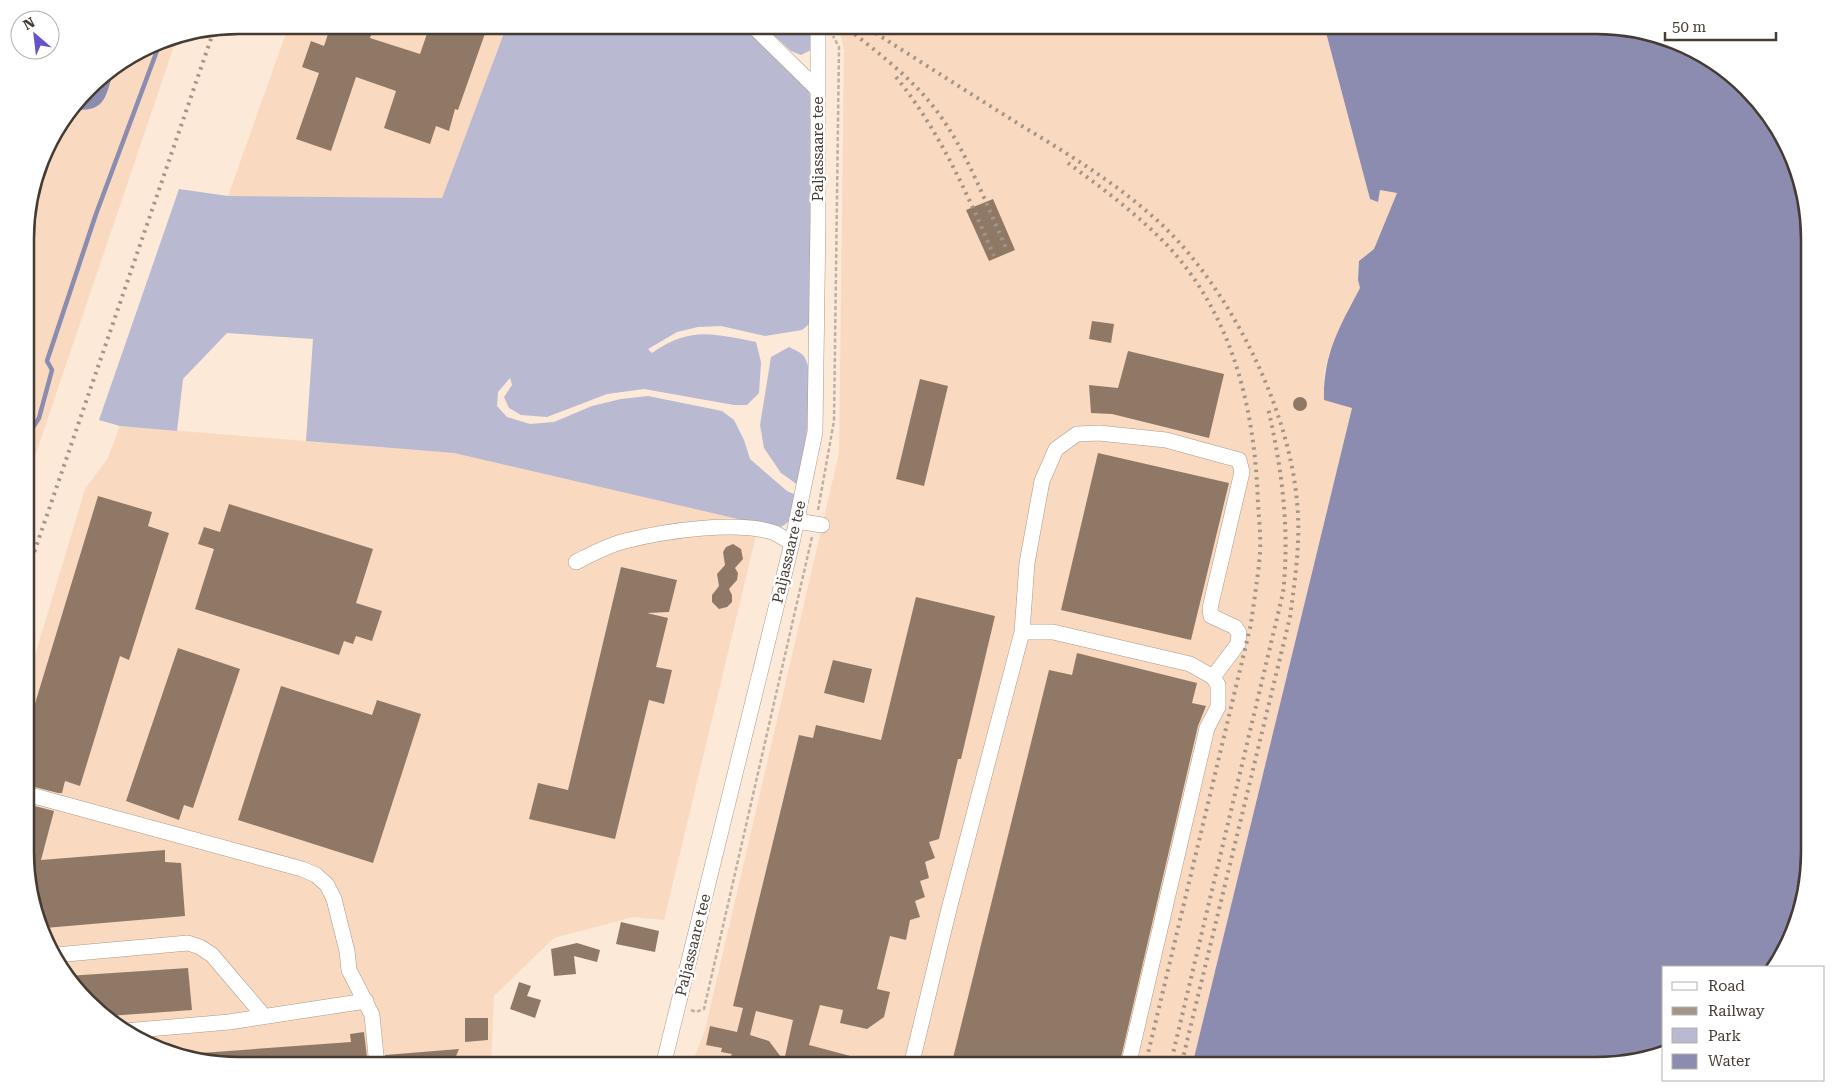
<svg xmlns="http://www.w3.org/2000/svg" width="1835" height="1091" viewBox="0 0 1835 1091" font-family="'Roboto Serif',serif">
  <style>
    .built { fill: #f9dac0 }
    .green { fill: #b9b9d1 }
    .water { fill: #8b8caf }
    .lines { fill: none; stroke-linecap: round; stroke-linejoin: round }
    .stream { stroke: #8b8caf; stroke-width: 4.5 }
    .building { fill: #8f7966; fill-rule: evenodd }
    .minor-casing { stroke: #ae9884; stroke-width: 16 }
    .path { stroke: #bfafa0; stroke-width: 2.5; stroke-dasharray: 4 2.5; stroke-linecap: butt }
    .minor { stroke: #fff; stroke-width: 15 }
    .rail { stroke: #a49588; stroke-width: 4; stroke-dasharray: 2.5 5; stroke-linecap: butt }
    .labels { text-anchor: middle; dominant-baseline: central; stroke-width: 5; stroke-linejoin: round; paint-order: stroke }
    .street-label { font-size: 15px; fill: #443b32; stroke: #fff }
    .rim { fill: none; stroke: #443b32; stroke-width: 2.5 }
  </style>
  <rect width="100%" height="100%" fill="#fde9d8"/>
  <!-- built -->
  <path class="built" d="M289,25H507L442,198L228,196Z
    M842,25H1324L1370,199L1380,190L1397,193L1374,249L1359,261L1358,280L1360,288L1329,354L1324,373V393L1352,407L1192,1066H691L705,1030L839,453L844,50L839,30Z
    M177,37L27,480V211L47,144L98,78L157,41Z
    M120,426L454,453L759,523L664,920L633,917L554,938L494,996L491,1066H238L183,1059L131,1037L61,971L27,880V682L85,489L108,458Z"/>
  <!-- green -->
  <path class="green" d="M507,25H747L808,88L811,99L813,160L809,324L802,330L765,336L721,326L698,327L677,332L648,349L652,353C691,326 713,334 756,342L761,362L759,393L747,405H734L644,389L607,394L547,417L521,415L509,408L504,397L512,385L510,378L498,392L497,406L507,417L530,424L554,422L592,406L621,399L648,396L722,411L734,420L744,440L750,459L787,491L796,495C792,510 794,524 777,528L454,453L306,441L313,339L227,333L183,379L177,431L120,426L99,420L179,189L228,196L442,198Z
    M763,25H811V50L801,55L791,51Z
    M789,347C793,349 800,352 803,355C820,376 802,458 798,485L781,473L764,448L760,425L771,357Z"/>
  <!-- water -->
  <path class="water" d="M1324,25H1597L1652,32L1704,54L1747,87L1781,131L1810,224V866L1781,960L1775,967H1664V1049L1610,1066H1192L1352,408L1324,400C1323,354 1339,328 1360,288L1358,280L1359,261L1374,249L1397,193L1380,190L1378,202L1370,199Z
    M115,67C106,93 107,114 74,109L98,78Z"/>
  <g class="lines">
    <!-- stream -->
    <path class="stream" d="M30,432L39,418L52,370L47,361L96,214L161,40"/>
  </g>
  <!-- building -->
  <path class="building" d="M331,25H375L370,38L420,54L430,25H488L458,110L455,109L449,131L436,126L430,144L384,128L396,91L356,77L331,151L296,139L319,73L302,67L311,41L324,46Z
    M993,199L1015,250L989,261L966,210Z
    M1092,321L1114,324L1111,343L1089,339Z
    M1128,351L1224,374L1209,438L1112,414L1091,413L1089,385L1118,388Z
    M920,379L948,386L924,486L896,479Z
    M1293 404a7 7 0 1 1 14 0a7 7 0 1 1-14 0Z
    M1098,453L1229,483L1191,640L1061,610Z
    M98,496L152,512L148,526L169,533L129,660L120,656L80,786L65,781L62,793H58L27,785V730Z
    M229,504L373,549L356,603L382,611L372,641L356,636L353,644L344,641L339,655L195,609L214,549L198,544L204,527L220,532Z
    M733,544L741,549L743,559L735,568L738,573L737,580L729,589L732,595V602L727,607L719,609L712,602V595L719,586L717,574L725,565L723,552L726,547Z
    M621,567L677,580L669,612L647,613L668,618L656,667L672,670L664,704L649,700L615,839L529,819L538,783L568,790Z
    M916,597L995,616L961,759H958L939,839L929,842L935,858L925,862L929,878L920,881L925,897L915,901L920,917L910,920L906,940L890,936L877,989L890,992L884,1017L867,1029L840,1023L843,1010L820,1005L809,1045L873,1062L872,1066H730L733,1057L731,1056L732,1054L721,1052L722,1048L706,1045L710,1026L737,1032L743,1008L733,1006L799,735L813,738L816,725L881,740ZM756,1011L793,1020L784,1061L769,1041L750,1035Z
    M178,648L240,669L193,808L184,805L179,820L126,801Z
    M1077,653L1197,683L1192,703L1206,706L1198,726L1119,1066H951L1049,670L1072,675Z
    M833,660L872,669L864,703L824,693Z
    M281,686L372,715L377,700L421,714L373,863L238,820Z
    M27,804L54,811L41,860L165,850V862L181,863L185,916L45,928L27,880Z
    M621,922L659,931L655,952L616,944Z
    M577,943L600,950L597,962L574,956L576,974L554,976L551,949Z
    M188,968L192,1010L109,1016L67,976Z
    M519,982L531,986L527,996L541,1000L535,1018L510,1009Z
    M465,1018H488V1040L465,1042Z
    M364,1032L368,1066H238L187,1059V1054L351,1042L350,1034Z
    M459,1049L452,1066H386L385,1055Z"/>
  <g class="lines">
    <defs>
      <path id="minor" d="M752,25L817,89
        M797,521L822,525
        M576,562C592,554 608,545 625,541C664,531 738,520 775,533C781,536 786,540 792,543
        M1022,632H1053L1190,664L1213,677L1218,685V707L1207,728L1128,1066
        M27,794L302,869L316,875L327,885L334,899L347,951L349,970L372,1015L377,1066
        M55,955L188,943L200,947L212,955L264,1016
        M125,1031L229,1022L366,1001
        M663,1066L792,543L815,432L818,219V25
        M911,1066L949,909L1022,632L1027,563L1042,481L1056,449L1077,434L1099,433L1166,440L1239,460L1242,472L1210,608L1211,616L1235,627L1239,633L1238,644L1213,677"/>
    </defs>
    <!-- minor casing -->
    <use href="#minor" class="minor-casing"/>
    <!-- path -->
    <path class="path" d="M818,510L834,421L839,47L833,36
      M691,1010L696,1012L704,1009L812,537"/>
    <!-- minor -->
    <use href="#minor" class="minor"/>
    <!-- rail -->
    <path class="rail" d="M843,25C876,51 911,77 936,110C967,151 986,204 1007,250
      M863,25C913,57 963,89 1014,121C1061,150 1109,178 1151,215C1225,278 1289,405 1297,502C1301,541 1295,579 1290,617L1181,1066
      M896,77C939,130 967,193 994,256
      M1068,163C1102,188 1137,214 1167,245C1233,316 1255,409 1258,504C1259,520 1261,537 1260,553C1258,577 1254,601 1251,624L1145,1066
      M27,573L214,30
      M1170,1066L1283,593C1290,530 1282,469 1268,408"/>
  </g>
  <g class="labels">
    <!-- street labels -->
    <g class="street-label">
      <text transform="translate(818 149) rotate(-90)">Paljassaare tee</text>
      <text transform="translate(789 552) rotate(-77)">Paljassaare tee</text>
      <text transform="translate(693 945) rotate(-76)">Paljassaare tee</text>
    </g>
  </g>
  <!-- crop -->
  <path d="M0 0H1835V1091H0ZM239 34H1596A205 205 0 0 1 1801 239V852A205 205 0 0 1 1596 1057H239A205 205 0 0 1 34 852V239A205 205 0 0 1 239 34Z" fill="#fff" fill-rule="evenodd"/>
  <path class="rim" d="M239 34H1596A205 205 0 0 1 1801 239V852A205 205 0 0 1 1596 1057H239A205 205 0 0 1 34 852V239A205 205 0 0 1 239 34Z"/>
  <!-- legend -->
  <rect x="1662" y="966" width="162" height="115" fill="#ffffff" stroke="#b4b1ad"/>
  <rect x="1672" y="982" width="25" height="8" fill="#ffffff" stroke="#b4b1ad"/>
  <text x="1708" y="991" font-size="15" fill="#443b32">Road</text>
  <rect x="1672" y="1007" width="25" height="8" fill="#a49588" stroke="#b4b1ad"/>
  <text x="1708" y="1016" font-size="15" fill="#443b32">Railway</text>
  <rect x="1672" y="1028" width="25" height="15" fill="#b9b9d1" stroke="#b4b1ad"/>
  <text x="1708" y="1041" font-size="15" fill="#443b32">Park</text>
  <rect x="1672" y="1054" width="25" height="15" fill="#8b8caf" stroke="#b4b1ad"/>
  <text x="1708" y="1066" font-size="15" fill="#443b32">Water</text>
  <!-- north arrow -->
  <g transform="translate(35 35) rotate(332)"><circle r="24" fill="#ffffff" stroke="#b4b1ad"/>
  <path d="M0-4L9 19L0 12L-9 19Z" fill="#6453cc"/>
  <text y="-8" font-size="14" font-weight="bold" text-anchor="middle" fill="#443b32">N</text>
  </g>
  <!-- scale -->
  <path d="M1665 32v8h111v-8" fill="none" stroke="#443b32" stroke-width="2.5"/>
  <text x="1672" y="32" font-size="15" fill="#443b32" stroke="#ffffff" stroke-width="4" paint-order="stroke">50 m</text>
</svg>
